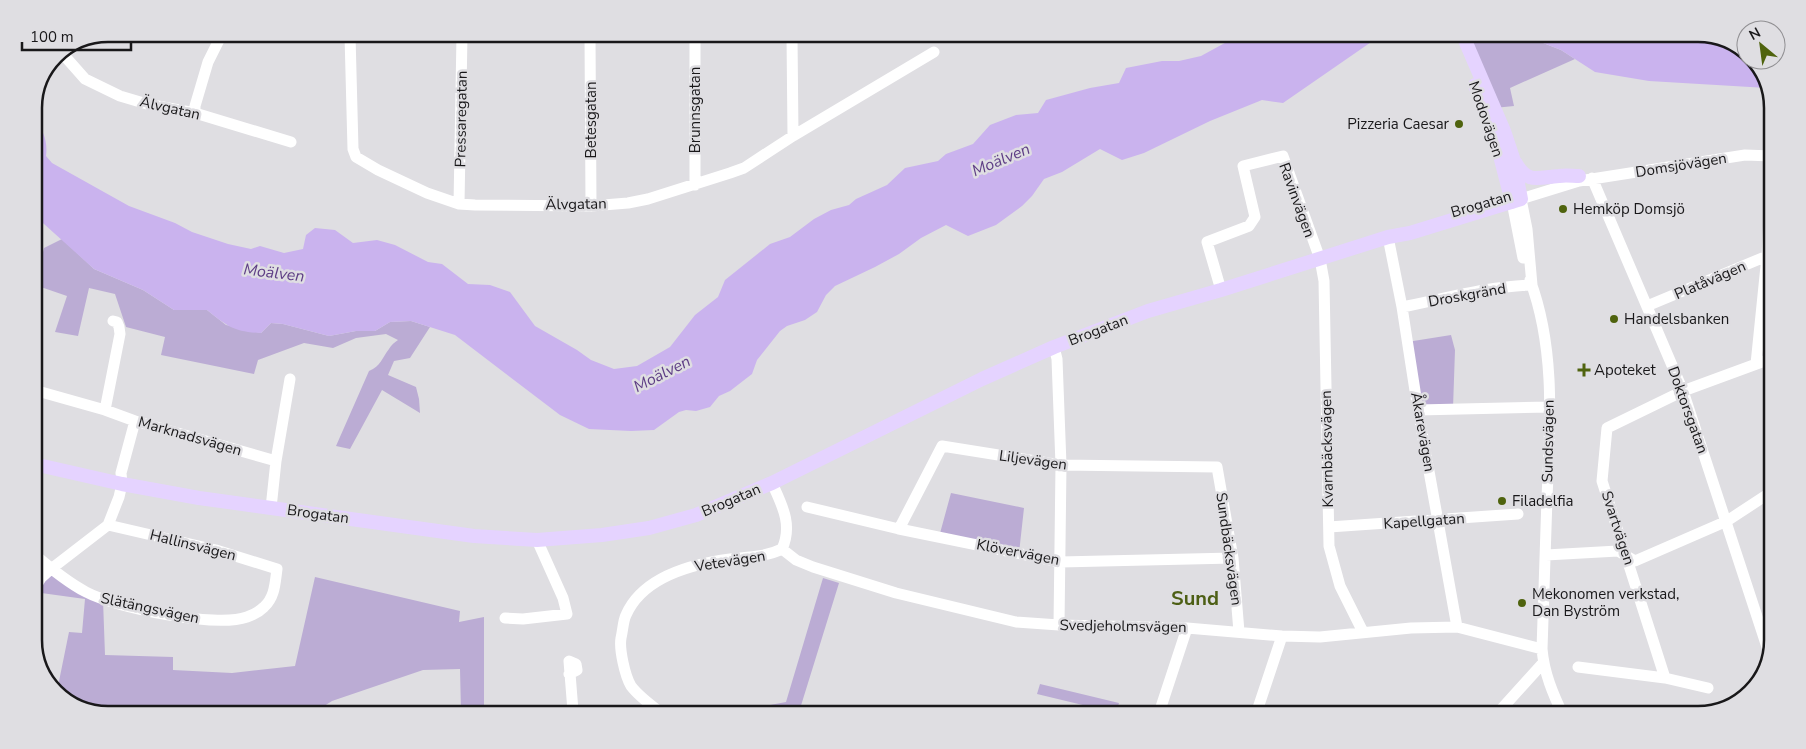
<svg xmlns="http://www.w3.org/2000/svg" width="1806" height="749" viewBox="0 0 1806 749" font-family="'Nunito Sans',sans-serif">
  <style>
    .green { fill: #bbacd4 }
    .water { fill: #cab3ee }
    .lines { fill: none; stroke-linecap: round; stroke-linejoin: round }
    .minor { stroke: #fff; stroke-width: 11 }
    .major { stroke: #e5d3ff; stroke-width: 14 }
    .poi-dot { fill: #4f630e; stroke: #dfdee2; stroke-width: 2 }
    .labels { text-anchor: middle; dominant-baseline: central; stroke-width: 5; stroke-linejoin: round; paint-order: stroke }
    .street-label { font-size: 15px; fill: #19181a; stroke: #dfdee2 }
    .poi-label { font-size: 15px; fill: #19181a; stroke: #dfdee2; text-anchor: start }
    .water-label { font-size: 16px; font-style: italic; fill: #5e3e85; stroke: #dfdee2 }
    .district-label { font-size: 20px; font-weight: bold; fill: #4d5f15; stroke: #dfdee2 }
    .rim { fill: none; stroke: #19181a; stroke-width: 2.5 }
  </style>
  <rect width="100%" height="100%" fill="#dfdee2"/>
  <!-- green -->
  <path class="green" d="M1464,38L1533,39L1561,50L1575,59L1510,88L1514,106L1494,108Z
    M62,239L94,269L143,290L174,310H207L226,325L261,333L271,323L283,324L329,336L356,331H375L390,322L411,321L430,327L410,358L394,361L388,375L416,387L419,399L420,413L382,390L350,449L336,446L369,371C381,366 382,358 389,349C391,345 395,342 398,340L386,334L356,338L333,348L304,343L258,360L254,374L161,355L165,337L126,327L115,294L89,288L78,336L55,332L67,296L35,285L44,248Z
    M1451,335L1455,350L1453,408L1418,410L1407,342Z
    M951,493L1024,508L1019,553L939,537Z
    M51,569L103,600L105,655L173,657V670L232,673L295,666L315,577L460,611L459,622L484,617V711H461L460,669L423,670L332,701L318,710H80L57,691L69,632L82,633L85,599L34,592Z
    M823,578L839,583L799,712H734L786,702Z
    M1040,684L1119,703L1116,713L1037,694Z"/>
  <!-- water -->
  <path class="water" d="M1234,38H1377L1283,103L1262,100L1210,121L1144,153L1122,160L1100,149L1062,172L1044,179L1032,196L1022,206L996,225L968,236L946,225L921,238L899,254L875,267L835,286L826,295L817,312L805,320L787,326L780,331L757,360L752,374L730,391L719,396L710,407L696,411L686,410L679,412L654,430L631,431L589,429L560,415L455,335L411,321L390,322L375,331H356L329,336L283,324L271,323L261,333C234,332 227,326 207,310H174L143,290L94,269L34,215V117C43,130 48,141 46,156L52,163L129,206L175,223L192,232L228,244L251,249L260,246L284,253L303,249L306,235L315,228L335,230L353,243L377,240L395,245L428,262L442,264L468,284L490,285L510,292L535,326L577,350L591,360L614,369L637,366L670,347L695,315L718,297L725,280L770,244L790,237L814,219L831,210L849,205L856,199L887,185L905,168L938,161L946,154L973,144L990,125L1016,115L1038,113L1046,100L1090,88L1119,83L1126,68L1162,61H1179L1201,56Z
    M1533,39H1726L1746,56V60C1760,60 1763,77 1767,88L1649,81L1595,72L1561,50Z"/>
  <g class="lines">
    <!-- minor -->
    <path class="minor" d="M350,35L353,149L356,157L378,170L427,193L459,204L475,205L591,206L628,203L648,199L730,173L744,168L793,136L934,52
      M590,35L591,206
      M695,36V185
      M792,36L793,136
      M62,53L85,79L120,96L147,104L195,113L291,142
      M195,113V106L208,62L222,34
      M1592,178L1683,391L1767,647
      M1512,202L1523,258
      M459,204L462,35
      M1388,237L1402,307L1418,410L1457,627
      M1530,280C1556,349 1550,426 1547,498C1545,548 1544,599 1542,649C1544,673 1553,694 1563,715
      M1532,285L1527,229L1521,199L1579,181L1745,155L1772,156L1767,256L1756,364
      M1221,290L1207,242L1249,226L1255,217L1243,166L1283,156L1320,259L1324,281L1329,546L1340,586L1363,632
      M1647,306L1767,256L1770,252
      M1402,307C1444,299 1488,286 1532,285
      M1054,347L1057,359L1061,465L1059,625
      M34,390L105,410L135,421L276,461
      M105,410L120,334L119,327L117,322L113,321
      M1418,410L1549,407
      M772,483C782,505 793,525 782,549L796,560L813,567L896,593L1016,622L1059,625L1187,628L1282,636L1320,637L1411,628L1457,627L1542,649
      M807,507L899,529L1060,562L1233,558
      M271,508L276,461L290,379
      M1329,527L1518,514
      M899,529L942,446L1061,465L1217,467L1233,558L1239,632
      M34,554C50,568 67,582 86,592C116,608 216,628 247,617C253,615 260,611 264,607C275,597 275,583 277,569L216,550L108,525
      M1546,555L1618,551L1635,561L1727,521L1768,494
      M34,589L41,578L51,569L108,525L119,497L122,484L121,473L135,421
      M505,618L523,619L567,614L563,598L537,540
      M1578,667L1665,678L1602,481L1607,428L1683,391L1770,359
      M569,674L577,670L576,664L569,661L573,711
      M1665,678L1708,688
      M660,712C652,706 637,694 631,686C625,676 619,649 621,638C623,630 623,621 626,615C643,576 692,564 730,559C748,557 766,557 782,549
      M1159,713L1187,628
      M1256,714L1282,636
      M1496,715L1543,663
      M1692,715L1701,711L1721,708"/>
    <!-- major -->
    <path class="major" d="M1475,85L1498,148L1512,202
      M1515,162C1528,185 1538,177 1559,176C1566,175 1573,176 1579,176
      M34,464L122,484L199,498L474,536L537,540L602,535L649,528L696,515L772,483L982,379L1054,347L1148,311L1221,290L1388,237L1410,233L1521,199L1513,158L1504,131L1464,38"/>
  </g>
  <!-- markers -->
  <g class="poi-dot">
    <circle cx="1459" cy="124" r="5"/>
    <circle cx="1563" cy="209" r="5"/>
    <circle cx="1614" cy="319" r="5"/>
    <path d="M1581.5 362.5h5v5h5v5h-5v5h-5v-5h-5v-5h5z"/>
    <circle cx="1502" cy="501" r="5"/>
    <circle cx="1522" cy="603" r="5"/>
  </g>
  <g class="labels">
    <!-- street labels -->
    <g class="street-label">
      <text transform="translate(170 108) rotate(13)">Älvgatan</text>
      <text transform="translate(695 110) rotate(-90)">Brunnsgatan</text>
      <text transform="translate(461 119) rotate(-89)">Pressaregatan</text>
      <text transform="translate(1486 119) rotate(71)">Modovägen</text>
      <text transform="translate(591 120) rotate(-90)">Betesgatan</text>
      <text transform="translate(1681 165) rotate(-9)">Domsjövägen</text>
      <text transform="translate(1297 200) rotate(70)">Ravinvägen</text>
      <text transform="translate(576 204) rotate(-1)">Älvgatan</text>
      <text transform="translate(1481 204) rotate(-16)">Brogatan</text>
      <text transform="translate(1710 280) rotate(-23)">Platåvägen</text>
      <text transform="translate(1467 295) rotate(-10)">Droskgränd</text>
      <text transform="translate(1098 330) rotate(-21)">Brogatan</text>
      <text transform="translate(1688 410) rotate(70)">Doktorsgatan</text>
      <text transform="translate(1423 432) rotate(80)">Åkarevägen</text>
      <text transform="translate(190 436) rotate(16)">Marknadsvägen</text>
      <text transform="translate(1548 441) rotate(-89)">Sundsvägen</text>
      <text transform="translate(1327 449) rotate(-91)">Kvarnbäcksvägen</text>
      <text transform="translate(1033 460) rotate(8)">Liljevägen</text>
      <text transform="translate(731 500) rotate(-23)">Brogatan</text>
      <text transform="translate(318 514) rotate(8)">Brogatan</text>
      <text transform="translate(1424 521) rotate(-4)">Kapellgatan</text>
      <text transform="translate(1618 528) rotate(72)">Svartvägen</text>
      <text transform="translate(193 545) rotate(14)">Hallinsvägen</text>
      <text transform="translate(1229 549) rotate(82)">Sundbäcksvägen</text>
      <text transform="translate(1018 552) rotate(11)">Klövervägen</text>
      <text transform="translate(730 561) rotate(-9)">Vetevägen</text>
      <text transform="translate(150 608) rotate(12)">Slätängsvägen</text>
      <text transform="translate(1123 626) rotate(1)">Svedjeholmsvägen</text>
    </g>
    <!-- poi labels -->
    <g class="poi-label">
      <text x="1449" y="124" text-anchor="end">Pizzeria Caesar</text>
      <text x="1573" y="209">Hemköp Domsjö</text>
      <text x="1624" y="319">Handelsbanken</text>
      <text x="1594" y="370">Apoteket</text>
      <text x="1512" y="501">Filadelfia</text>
      <text x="1532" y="594">Mekonomen verkstad,<tspan x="1532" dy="17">Dan Byström</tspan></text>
    </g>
    <!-- water labels -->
    <g class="water-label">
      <text transform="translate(1001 160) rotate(-23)">Moälven</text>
      <text transform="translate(274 273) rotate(7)">Moälven</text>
      <text transform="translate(662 374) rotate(-27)">Moälven</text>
    </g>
    <!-- district labels -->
    <g class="district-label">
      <text x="1195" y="598">Sund</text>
    </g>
  </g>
  <!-- crop -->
  <path d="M0 0H1806V749H0ZM108 42H1698A66 66 0 0 1 1764 108V640A66 66 0 0 1 1698 706H108A66 66 0 0 1 42 640V108A66 66 0 0 1 108 42Z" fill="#dfdee2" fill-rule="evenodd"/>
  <path class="rim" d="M108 42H1698A66 66 0 0 1 1764 108V640A66 66 0 0 1 1698 706H108A66 66 0 0 1 42 640V108A66 66 0 0 1 108 42Z"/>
  <!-- north arrow -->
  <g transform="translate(1761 45) rotate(331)"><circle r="24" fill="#dfdee2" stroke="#908f92"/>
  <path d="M0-4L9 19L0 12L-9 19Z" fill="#4f630e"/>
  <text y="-8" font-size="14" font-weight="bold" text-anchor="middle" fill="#19181a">N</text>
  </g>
  <!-- scale -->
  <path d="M22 42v8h109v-8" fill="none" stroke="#19181a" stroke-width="2.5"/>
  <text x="30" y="42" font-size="15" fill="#19181a" stroke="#dfdee2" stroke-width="4" paint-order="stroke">100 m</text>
</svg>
